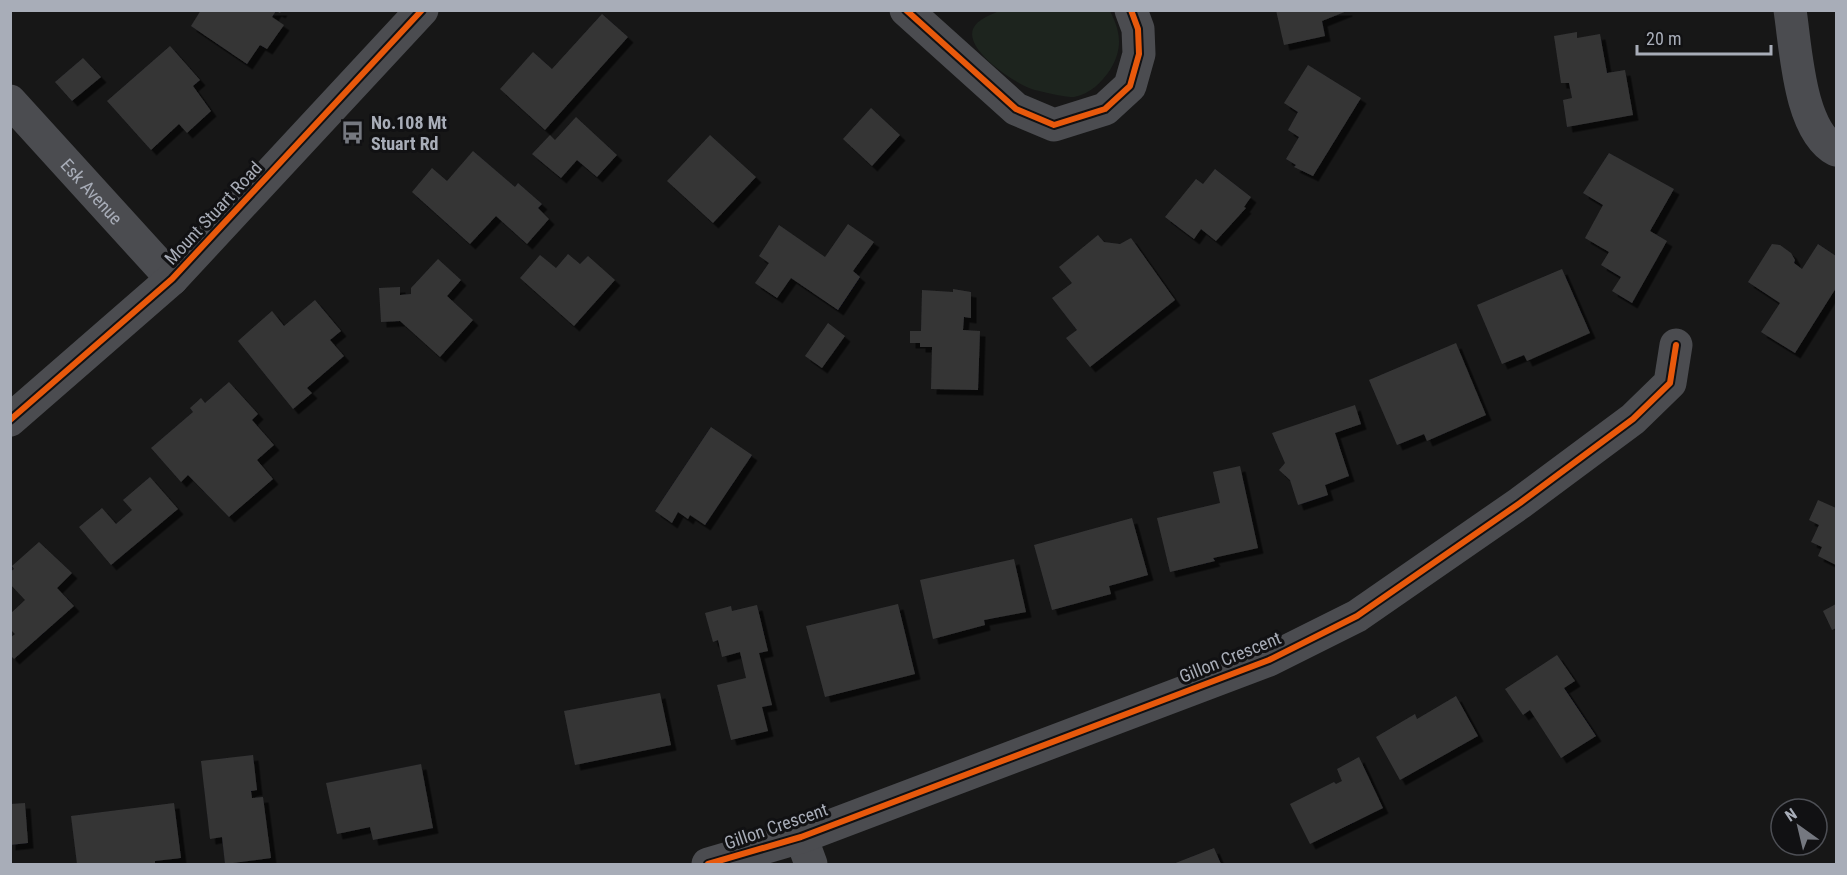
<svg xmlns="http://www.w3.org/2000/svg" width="1847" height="875" viewBox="0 0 1847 875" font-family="'Roboto Condensed',sans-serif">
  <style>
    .green { fill: #1d241e }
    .building { fill: #353536; filter: url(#shadow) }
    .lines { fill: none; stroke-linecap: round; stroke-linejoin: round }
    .minor { stroke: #4b4c50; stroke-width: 33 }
    .cycleway-casing { stroke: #111113; stroke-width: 10 }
    .cycleway { stroke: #e8590c; stroke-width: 6 }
    .labels { text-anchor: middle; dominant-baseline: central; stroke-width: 6; stroke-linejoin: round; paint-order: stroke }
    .poi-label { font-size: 18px; font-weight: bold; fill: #a8adb8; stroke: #111113; text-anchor: start }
    .street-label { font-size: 18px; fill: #a8adb8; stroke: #111113 }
  </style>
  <defs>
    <filter id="shadow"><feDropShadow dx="5.5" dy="5.5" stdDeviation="0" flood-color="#0009"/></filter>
  </defs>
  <rect width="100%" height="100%" fill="#171717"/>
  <!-- green -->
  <path class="green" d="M999,11H1110C1121,32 1123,49 1110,70C1102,82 1090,94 1074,97C1068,98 1036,91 1029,88C1012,81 965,50 973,29C977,19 991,15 999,11Z"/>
  <!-- building -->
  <path class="building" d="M201,10H282L280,13L276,11L272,17L284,25L267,49L260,45L247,64L191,26Z
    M1276,10H1347V11L1322,21L1325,36L1284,45Z
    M602,14L628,37L545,130L500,89L533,52L552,69Z
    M1577,32V38L1600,34L1607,73L1625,70L1633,115L1567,127L1563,100L1572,98L1569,83H1561L1554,36Z
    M170,46L200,80L193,86L211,111L187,133L179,124L151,150L107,101Z
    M83,58L101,77L72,101L55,82Z
    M1308,65L1361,98L1313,176L1294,167L1296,165L1286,159L1299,137L1288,130L1298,112L1284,103Z
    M871,108L900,135L872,166L843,139Z
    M576,117L617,155L597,177L577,160L561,178L532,154L550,135L555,140Z
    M710,135L756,177L713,223L667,181Z
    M473,151L515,187L518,183L542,204L538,208L549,219L527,244L496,216L470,244L412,192L432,168L447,181Z
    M1609,153L1674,189L1650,231L1667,241L1632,303L1612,291L1621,277L1601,265L1609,252L1585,238L1603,205L1583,193Z
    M1215,169L1251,197L1244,207L1246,208L1216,241L1201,229L1194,239L1165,217L1196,179L1203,184Z
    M848,224L874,242L853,271L860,277L838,310L791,278L777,298L755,283L769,263L759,256L779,225L825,257Z
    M1098,235L1104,242L1120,244L1131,238L1175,300L1090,367L1066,338L1077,330L1052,298L1072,283L1059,267Z
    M1772,244L1780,245L1791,253L1795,260L1794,263L1802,269L1818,244L1836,256V288L1795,353L1761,332L1780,303L1748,282Z
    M568,254L580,264L588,256L615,280L574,326L520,278L540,255L556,268Z
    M438,259L461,280L447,296L473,320L440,357L400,321L381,322L379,288L400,287V295L411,294V288Z
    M1562,269L1590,333L1527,361L1524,355L1502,364L1477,305Z
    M953,289L971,292V318L964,317L963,330L980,331L978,390L931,389L932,347H920V343H910V331H921L922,290L953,292Z
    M315,300L341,331L330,340L344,356L307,388L312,393L293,409L238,341L272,311L284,326Z
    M828,323L845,336L822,368L805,356Z
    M1456,343L1486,415L1427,441L1424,434L1397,445L1369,380Z
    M229,382L258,414L252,420L274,445L257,460L273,479L229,517L188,475L181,482L151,448L193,412L190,408L201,398L205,403Z
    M1355,405L1361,424L1335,433L1349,476L1325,485L1328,495L1298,505L1290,480L1279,470L1285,463L1272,433Z
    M711,427L752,455L705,525L690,515L688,519L678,512L672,523L655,511Z
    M1240,466L1258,548L1213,558L1215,561L1170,572L1157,518L1220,503L1213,472Z
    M150,477L178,509L111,565L79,527L102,508L116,524L132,510L123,500Z
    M1818,500L1836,508V565L1818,556L1822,547L1811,542L1819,525L1809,520Z
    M1132,518L1148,575L1109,586L1111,594L1052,610L1034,545Z
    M39,542L72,573L57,588L74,606L14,659L10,655V638L15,634L10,629V614L25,600L10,584V572L14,569L12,566Z
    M1014,559L1026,612L984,620L985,625L933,639L920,580Z
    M898,604L915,674L825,697L806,626Z
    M1836,604V628L1832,630L1823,611Z
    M757,605L768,651L759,653L772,705L762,707L768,731L731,740L717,685L746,678L740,652L722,657L718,640L713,642L705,613L731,606L732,611Z
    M1557,655L1575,681L1564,688L1596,736L1561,758L1530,710L1523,715L1505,689Z
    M660,693L671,745L575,765L564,711Z
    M1456,696L1478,736L1400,780L1376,737L1415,714L1417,719Z
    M253,755L257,790L251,791L252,798L263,797L271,858L225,864L222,837L210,839L201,761Z
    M1359,757L1383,808L1310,844L1290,804L1334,782L1336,784L1342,781L1337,769Z
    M421,764L433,828L373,840L370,827L337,834L326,783Z
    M25,803L28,843L10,845V804Z
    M174,803L181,858L155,861V864H77L71,816Z
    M1214,848L1221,864H1173Z"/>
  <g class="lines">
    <!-- minor -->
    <g class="minor">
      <path d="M906,10L1016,109L1054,125L1105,109L1130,86L1139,54L1138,29L1131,10"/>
      <path d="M1790,10C1796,49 1799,130 1836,150"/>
      <path id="s1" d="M10,101L172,279"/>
      <path d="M10,420L172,279L422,10"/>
      <path d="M801,837L811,864"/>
      <path d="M708,864L801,837L1269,660L1357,616L1520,503L1633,419L1670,383L1676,345"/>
    </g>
    <defs>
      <path id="cycleway" d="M906,10L1016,109L1054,125L1105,109L1130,86L1139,54L1138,29L1131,10
        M10,420L172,279L422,10
        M708,864L801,837L1269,660L1357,616L1520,503L1633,419L1670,383L1676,345"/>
    </defs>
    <!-- cycleway casing -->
    <use href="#cycleway" class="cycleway-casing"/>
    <!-- cycleway -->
    <use href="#cycleway" class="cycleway"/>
  </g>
  <!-- icons -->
  <defs>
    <symbol id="bus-bare" viewBox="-9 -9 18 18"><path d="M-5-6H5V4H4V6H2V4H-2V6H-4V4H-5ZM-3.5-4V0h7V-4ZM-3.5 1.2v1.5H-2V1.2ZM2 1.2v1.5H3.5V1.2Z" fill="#757880" stroke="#111113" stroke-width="2.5" paint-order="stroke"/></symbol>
  </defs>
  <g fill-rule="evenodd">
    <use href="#bus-bare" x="336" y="116" width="33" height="33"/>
  </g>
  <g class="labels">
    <!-- poi labels -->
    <g class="poi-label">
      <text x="371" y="122">No.108 Mt<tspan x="371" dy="21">Stuart Rd</tspan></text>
    </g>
    <!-- street labels -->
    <g class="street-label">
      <text stroke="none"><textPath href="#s1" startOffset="122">Esk Avenue</textPath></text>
      <text transform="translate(213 213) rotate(-47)">Mount Stuart Road</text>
      <text transform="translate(1230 657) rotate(-22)">Gillon Crescent</text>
      <text transform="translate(776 826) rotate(-19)">Gillon Crescent</text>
    </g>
  </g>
  <!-- border -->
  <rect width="1847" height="875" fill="none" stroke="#a8adb8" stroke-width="24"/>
  <!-- north arrow -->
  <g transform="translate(1799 827) rotate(326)"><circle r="28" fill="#111113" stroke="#4d4f55" stroke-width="1.5"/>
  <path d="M0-4.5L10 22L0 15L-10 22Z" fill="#757880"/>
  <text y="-9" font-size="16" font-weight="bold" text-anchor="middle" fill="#a8adb8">N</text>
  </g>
  <!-- scale -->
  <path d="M1637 45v9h134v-9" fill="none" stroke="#a8adb8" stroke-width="3"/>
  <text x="1646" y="45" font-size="18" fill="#a8adb8" stroke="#111113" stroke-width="4.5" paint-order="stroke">20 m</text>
</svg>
